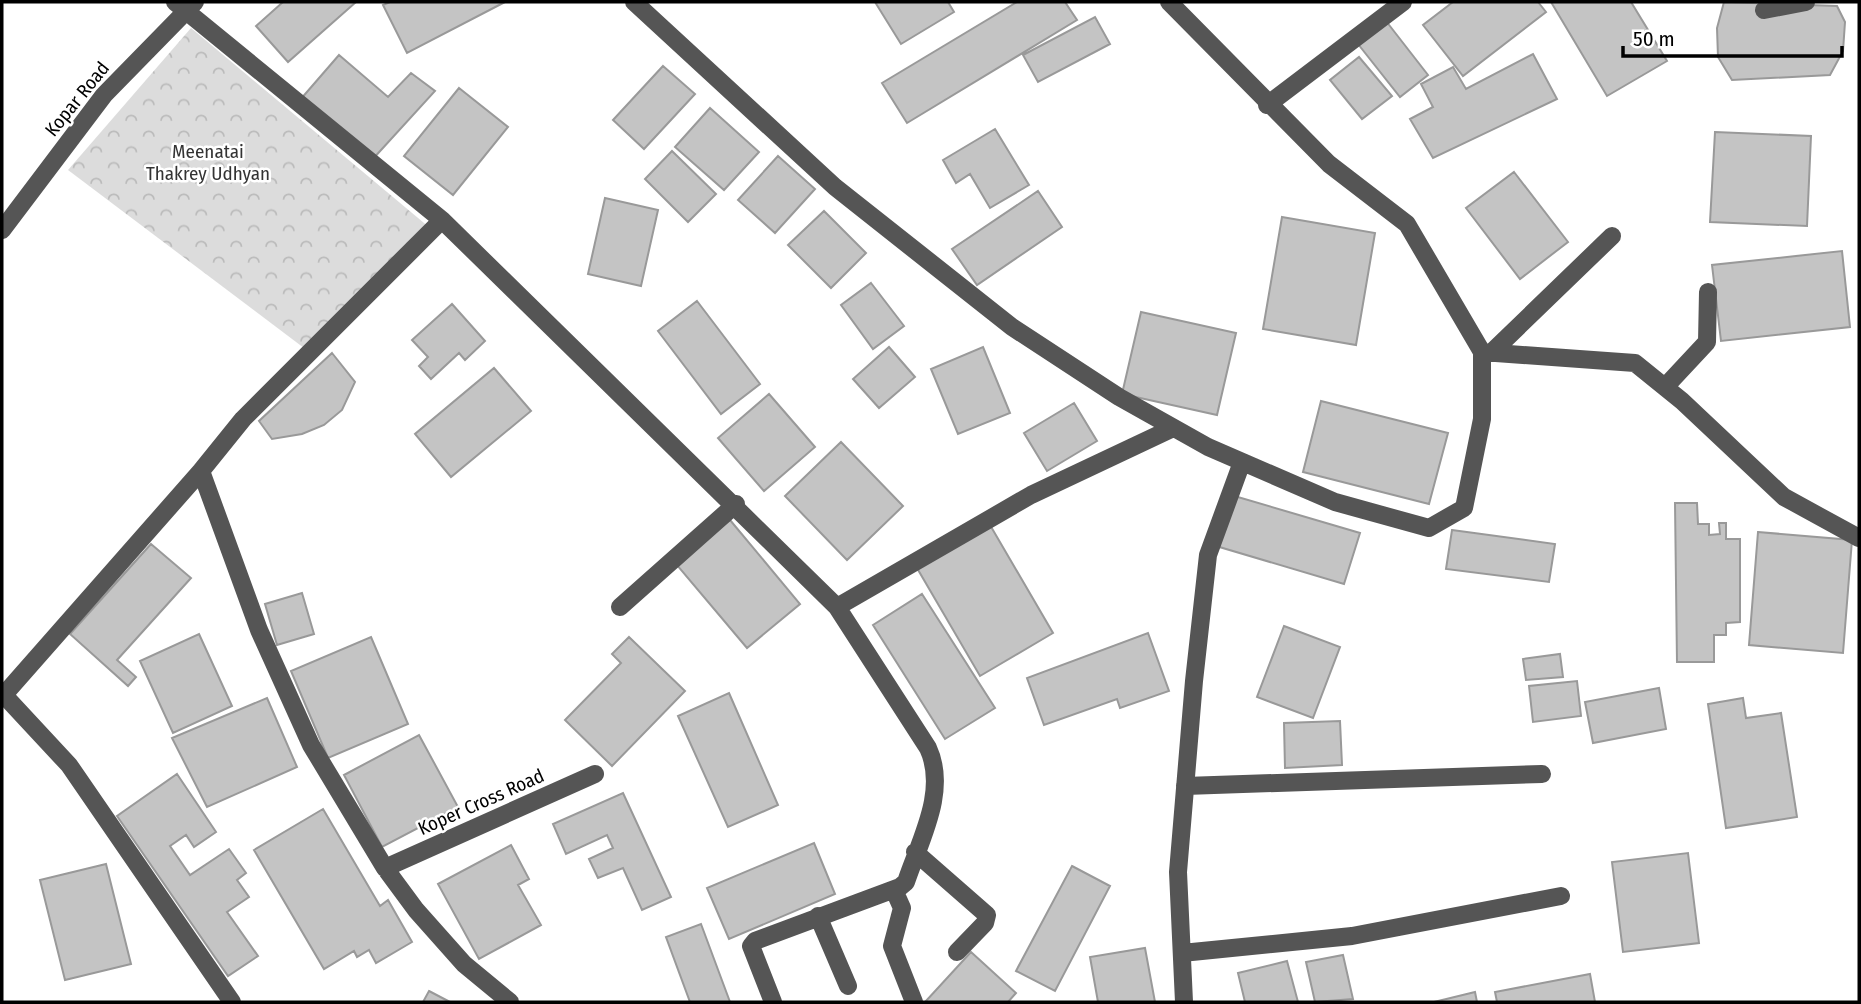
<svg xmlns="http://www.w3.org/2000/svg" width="1861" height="1004" viewBox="0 0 1861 1004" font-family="'Fira Sans Condensed',sans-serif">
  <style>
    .park { fill: url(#park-crowns) }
    .building { fill: #c4c4c4; stroke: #999; stroke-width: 2 }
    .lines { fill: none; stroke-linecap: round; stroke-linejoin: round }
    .minor { stroke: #555; stroke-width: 18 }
    .labels { text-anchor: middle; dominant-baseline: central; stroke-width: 5; stroke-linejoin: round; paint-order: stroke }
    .street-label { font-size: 19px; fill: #000; stroke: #fff }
    .park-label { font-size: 19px; fill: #333; stroke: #fff }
  </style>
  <defs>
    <pattern id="park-crowns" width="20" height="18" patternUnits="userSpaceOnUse" patternTransform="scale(1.75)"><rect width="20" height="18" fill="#dcdcdc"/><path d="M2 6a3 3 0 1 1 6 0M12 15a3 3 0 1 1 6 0" fill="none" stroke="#bbb"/></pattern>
  </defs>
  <rect width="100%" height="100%" fill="#fff"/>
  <!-- park -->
  <path class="park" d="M191,28L430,228L304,348L68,170Z"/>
  <!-- building -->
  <path class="building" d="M283,2H356L288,62L256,26Z
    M390,2H505L407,53L383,5Z
    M875,2H948L954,12L901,44Z
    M1017,2H1065L1077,20L907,123L882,83Z
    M1453,2H1538L1546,12L1463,76L1423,25Z
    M1551,2H1631L1667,61L1607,96Z
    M1724,2L1837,6L1845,22L1843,51L1830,75L1732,80L1718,57L1717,28Z
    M1095,17L1110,44L1038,82L1023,55Z
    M1386,21L1428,75L1400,97L1358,44Z
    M1533,54L1557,99L1433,158L1410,119L1433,107L1421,84L1453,67L1466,89Z
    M339,55L388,97L411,73L435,91L371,161L300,100Z
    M1359,57L1392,96L1362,119L1330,80Z
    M663,66L695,94L644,149L613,120Z
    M459,88L508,127L453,195L404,156Z
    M710,108L759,152L724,190L675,147Z
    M995,129L1029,185L990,208L970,174L956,183L943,160Z
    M1715,132L1811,136L1807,226L1710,222Z
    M672,151L716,194L688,222L645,179Z
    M778,156L815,189L775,233L738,200Z
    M1514,172L1568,242L1520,279L1466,208Z
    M1038,191L1062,227L977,285L952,249Z
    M605,198L658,210L641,286L588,274Z
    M824,211L866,253L831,288L788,245Z
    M1282,217L1375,233L1356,345L1263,329Z
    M1842,251L1850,327L1721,341L1712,265Z
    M871,283L904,326L873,349L841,305Z
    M697,301L760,384L721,414L658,331Z
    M452,304L485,341L465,360L459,353L431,379L419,366L428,357L412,340Z
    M1141,312L1236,333L1217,415L1122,394Z
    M889,347L915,377L879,408L853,379Z
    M983,347L1010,413L958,434L931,369Z
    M332,353L355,382L342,410L324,425L302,434L272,439L259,421Z
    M494,368L531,411L451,477L415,434Z
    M769,394L815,447L764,491L718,438Z
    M1321,401L1448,433L1429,504L1303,472Z
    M1074,403L1097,441L1047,471L1024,433Z
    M841,442L903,506L847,560L785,496Z
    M1231,495L1360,533L1344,584L1216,546Z
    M1675,503H1697L1698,524H1709V535L1720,534L1719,523H1726V539H1740V622L1726,623V635H1714V662H1677Z
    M730,520L800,604L747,648L676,564Z
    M990,525L1053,633L980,676L917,568Z
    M1452,530L1555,544L1549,582L1446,569Z
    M1758,532L1852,540L1843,653L1749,645Z
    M151,544L191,578L117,660L136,677L128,686L70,634Z
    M302,593L314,634L277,645L265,604Z
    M922,594L995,708L945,739L873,625Z
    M1284,626L1340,647L1313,718L1257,697Z
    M1148,633L1169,691L1120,708L1117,699L1044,725L1027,678Z
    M199,634L232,706L173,733L140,661Z
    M371,637L408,724L328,758L291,671Z
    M629,637L685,691L612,766L565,720L621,663L612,654Z
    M1560,654L1563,677L1526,680L1523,659Z
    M1577,681L1581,716L1533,722L1529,686Z
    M1659,688L1666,729L1593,743L1585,702Z
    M729,693L778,805L728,827L678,716Z
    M267,698L297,767L207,807L172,738Z
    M1743,698L1746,718L1781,713L1797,817L1726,828L1708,704Z
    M1340,721L1342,765L1285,768L1284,723Z
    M419,735L458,807L382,847L344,775Z
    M177,774L216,832L194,847L186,835L170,846L190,875L229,849L246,873L237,880L249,897L227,912L258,956L228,976L117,816Z
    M623,793L671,897L642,910L623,868L598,878L589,859L613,848L607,835L566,854L553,824Z
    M323,809L380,906L388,900L412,942L376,963L369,950L357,957L354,951L324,969L254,850Z
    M814,843L835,894L729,939L707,888Z
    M511,845L529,879L518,885L541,925L479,959L438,884Z
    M1688,853L1699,943L1623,952L1612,862Z
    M106,864L131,964L65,980L40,880Z
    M1072,866L1110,886L1055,991L1016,971Z
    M701,924L730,1002H690L666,937Z
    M1145,948L1155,1002H1098L1090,957Z
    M971,952L1016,993L1008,1002H925Z
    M1343,955L1353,999L1315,1002L1306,962Z
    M1287,961L1298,1002H1245L1238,973Z
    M1590,974L1595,1002H1497L1495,992Z
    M429,991L450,1002H423Z
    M1475,992L1477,1002H1434Z"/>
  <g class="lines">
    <!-- minor -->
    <path class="minor" d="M175,2L442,220L837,607L1031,495L1173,428
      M634,2L835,187L1012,327L1119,397L1208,447L1335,502L1429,528L1464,508L1482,419V352L1407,224L1329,164L1169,2
      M1764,10L1806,2
      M1267,105L1403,2
      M2,230L104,95L195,2
      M1482,352L1635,363L1682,401L1784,497L1859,538
      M1491,353L1612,236
      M1665,387L1707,342L1708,292
      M201,471L259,630L311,745L385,868L416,910L464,964L510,1002
      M620,607L736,504
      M4,695L69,765L232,1002
      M2,697L201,471L243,419L442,220
      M1185,786L1542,774
      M915,852L987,915L985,923L957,952
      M385,868L595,774
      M894,890L902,908L892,946L914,1002
      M818,916L848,986
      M1182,953L1352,936L1561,896
      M773,1002L751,946L755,941L900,887L906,882C920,840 948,791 928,748L837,607
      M1184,1002L1178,872L1194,681L1208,555L1242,462"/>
  </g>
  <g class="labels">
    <!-- street labels -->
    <g class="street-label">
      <text transform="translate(77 99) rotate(-51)">Kopar Road</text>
      <text transform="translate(481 802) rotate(-24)">Koper Cross Road</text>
    </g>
    <!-- park labels -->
    <g class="park-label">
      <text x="208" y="151">Meenatai<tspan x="208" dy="22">Thakrey Udhyan</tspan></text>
    </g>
  </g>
  <!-- border -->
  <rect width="1861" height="1004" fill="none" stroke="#000000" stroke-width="7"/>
  <!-- scale -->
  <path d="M1623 46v10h219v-10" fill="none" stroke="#000000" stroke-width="3.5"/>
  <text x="1633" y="46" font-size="21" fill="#000000" stroke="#ffffff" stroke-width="5" paint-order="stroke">50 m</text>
</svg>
